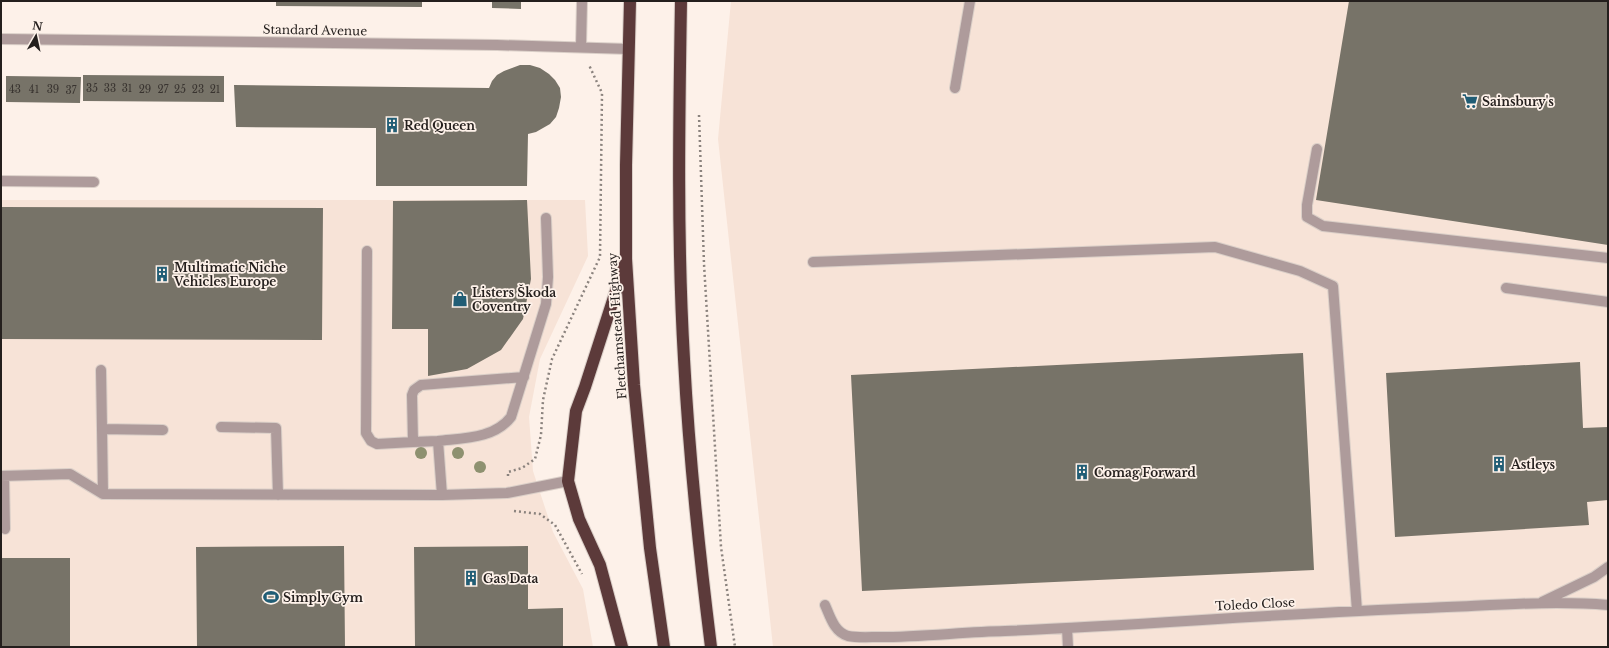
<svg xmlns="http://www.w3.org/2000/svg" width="1609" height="648" viewBox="0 0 1609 648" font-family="'Libre Baskerville',serif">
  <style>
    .built { fill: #f7e3d7 }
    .building { fill: #777368 }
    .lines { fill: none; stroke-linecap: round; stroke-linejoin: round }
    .minor-casing { stroke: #dacfc8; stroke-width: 12 }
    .highway-casing { stroke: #dacfc8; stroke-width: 14 }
    .path { stroke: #8b837e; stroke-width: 2.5; stroke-dasharray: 2 3; stroke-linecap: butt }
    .minor { stroke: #ae9b9b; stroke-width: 10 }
    .highway { stroke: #5c3a3a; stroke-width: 12 }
    .tree { fill: #8e9170 }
    .labels { text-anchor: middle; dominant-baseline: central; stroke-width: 3.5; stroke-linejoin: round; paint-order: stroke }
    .number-label { font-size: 10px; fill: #393430 }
    .street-label { font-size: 12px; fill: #241f1d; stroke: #fdf1e9 }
    .poi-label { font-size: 12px; font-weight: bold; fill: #241f1d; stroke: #fdf1e9; text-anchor: start }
  </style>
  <rect width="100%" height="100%" fill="#fdf1e9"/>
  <!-- built -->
  <path class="built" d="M731,1H1608V647H773L718,139Z
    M1,200H585L588,256L540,359L529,417L533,471L553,532L583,589L593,647H1Z"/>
  <!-- building -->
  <path class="building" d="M276,1H422V7L276,6Z
    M492,1H521V9L492,8Z
    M1349,1H1608V245L1316,200Z
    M520,65H530L540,68L549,74L555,80L560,88L561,97L559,108L556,117L550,124L536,132L528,134L527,186H376V128L236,127L234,85L489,88L492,81L497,75L504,71Z
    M83,75L224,76V102L83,101Z
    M6,76L81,77L80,103L6,102Z
    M527,200L531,279L523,319L501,350L467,369L428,376V329H392L393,201Z
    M1,207L323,208L322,340L1,339Z
    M1303,353L1314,570L862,591L851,375Z
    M1580,362L1583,428L1608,427V500L1587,502L1589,525L1395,537L1386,373Z
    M344,546L345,647H197L196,547Z
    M528,546V609L563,608V647H415L414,547Z
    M1,558H70V647H1Z"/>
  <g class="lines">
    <defs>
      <path id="minor" d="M1,39L497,45L629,49
        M581,47L582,1
        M955,88L970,1
        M1317,149L1307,205V217L1323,226L1608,258
        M1,181L94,182
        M367,251L366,433L371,441L377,444L413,442
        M813,262L1215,247L1300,271L1333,286L1357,611
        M1506,288L1608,302
        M101,370L102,429
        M221,427L276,428L278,495
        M438,441L413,442L412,395L414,390L421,385L524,377
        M1,476L70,474L103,494L442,495L507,493L568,481
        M4,476L5,529
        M103,494L102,429L163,430
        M442,495L438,441C463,438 494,439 511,417L546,304L548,277L546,218
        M1542,602L1594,577L1608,567
        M825,605C830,616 834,632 848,636C857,638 870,637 880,637C922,637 963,632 1005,631C1145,625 1286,613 1427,608C1487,606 1548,600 1608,605
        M1067,628L1068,647"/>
      <path id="highway" d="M630,1L626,165V259L634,385L650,548L664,647
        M681,1C679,120 677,240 684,359C689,455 699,551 711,647
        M622,647L600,565L579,519L568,481L576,411L585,387L624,266"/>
    </defs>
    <!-- minor casing -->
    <use href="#minor" class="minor-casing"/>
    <!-- highway casing -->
    <use href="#highway" class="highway-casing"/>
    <!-- path -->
    <path class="path" d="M699,115L704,264L721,547L735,647
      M508,476V472L522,468L535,459L541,435L543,400L552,359L600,257L602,93L589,65
      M514,511L540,514L555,525L582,574"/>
    <!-- minor -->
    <use href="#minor" class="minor"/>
    <!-- highway -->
    <use href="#highway" class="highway"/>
  </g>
  <!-- trees -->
  <g class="tree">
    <circle cx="421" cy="453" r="6"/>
    <circle cx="458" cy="453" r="6"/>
    <circle cx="480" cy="467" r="6"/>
  </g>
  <!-- icons -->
  <defs>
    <symbol id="supermarket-bare" viewBox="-9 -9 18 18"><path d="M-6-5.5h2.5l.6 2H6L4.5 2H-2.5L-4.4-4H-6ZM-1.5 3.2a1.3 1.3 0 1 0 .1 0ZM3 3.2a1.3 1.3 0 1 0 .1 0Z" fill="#215d75" stroke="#fdf1e9" stroke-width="2.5" paint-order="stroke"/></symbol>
    <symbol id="building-bare" viewBox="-9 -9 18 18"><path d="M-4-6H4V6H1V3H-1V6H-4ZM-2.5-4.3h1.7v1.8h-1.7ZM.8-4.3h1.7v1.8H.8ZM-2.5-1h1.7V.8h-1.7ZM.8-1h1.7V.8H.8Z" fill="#215d75" stroke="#fdf1e9" stroke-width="2.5" paint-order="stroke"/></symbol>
    <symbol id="shop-bare" viewBox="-9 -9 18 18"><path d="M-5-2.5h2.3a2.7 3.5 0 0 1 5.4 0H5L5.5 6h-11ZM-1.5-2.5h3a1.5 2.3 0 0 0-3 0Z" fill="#215d75" stroke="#fdf1e9" stroke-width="2.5" paint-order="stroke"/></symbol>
    <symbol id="stadium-bare" viewBox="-9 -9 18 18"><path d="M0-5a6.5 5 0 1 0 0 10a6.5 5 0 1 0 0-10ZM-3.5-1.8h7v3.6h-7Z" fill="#215d75" stroke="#fdf1e9" stroke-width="2.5" paint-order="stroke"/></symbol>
  </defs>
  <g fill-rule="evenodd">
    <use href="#supermarket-bare" x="1459" y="90" width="22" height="22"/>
    <use href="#building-bare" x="381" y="114" width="22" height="22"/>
    <use href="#building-bare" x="151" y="263" width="22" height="22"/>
    <use href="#shop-bare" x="449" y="288" width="22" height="22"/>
    <use href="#building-bare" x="1488" y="453" width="22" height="22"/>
    <use href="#building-bare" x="1071" y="461" width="22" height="22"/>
    <use href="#building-bare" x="460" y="567" width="22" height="22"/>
    <use href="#stadium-bare" x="260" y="586" width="22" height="22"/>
  </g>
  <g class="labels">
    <!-- number labels -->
    <g class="number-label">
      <text x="92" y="88">35</text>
      <text x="110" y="88">33</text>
      <text x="127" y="88">31</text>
      <text x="15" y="89">43</text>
      <text x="34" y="89">41</text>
      <text x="53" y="89">39</text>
      <text x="145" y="89">29</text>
      <text x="163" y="89">27</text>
      <text x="180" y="89">25</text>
      <text x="198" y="89">23</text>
      <text x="215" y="89">21</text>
      <text x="71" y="90">37</text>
    </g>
    <!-- street labels -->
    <g class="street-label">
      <text transform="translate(315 30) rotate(1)">Standard Avenue</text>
      <text transform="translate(617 326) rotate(-94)">Fletchamstead Highway</text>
      <text transform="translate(1255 604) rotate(-3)">Toledo Close</text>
    </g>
    <!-- poi labels -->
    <g class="poi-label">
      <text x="1482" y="101">Sainsbury's</text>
      <text x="404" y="125">Red Queen</text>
      <text x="174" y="267">Multimatic Niche<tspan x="174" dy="14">Vehicles Europe</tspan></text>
      <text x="472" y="292">Listers Škoda<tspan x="472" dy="14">Coventry</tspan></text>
      <text x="1511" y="464">Astleys</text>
      <text x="1094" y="472">Comag Forward</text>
      <text x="483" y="578">Gas Data</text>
      <text x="283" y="597">Simply Gym</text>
    </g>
  </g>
  <!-- border -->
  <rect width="1609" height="648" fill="none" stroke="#241f1d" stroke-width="4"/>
  <!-- north arrow -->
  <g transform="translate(36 36) rotate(9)" stroke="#fdf1e9" stroke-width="3" paint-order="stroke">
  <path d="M0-3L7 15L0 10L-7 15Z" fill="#241f1d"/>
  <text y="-6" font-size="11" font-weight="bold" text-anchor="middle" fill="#241f1d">N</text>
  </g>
</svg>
